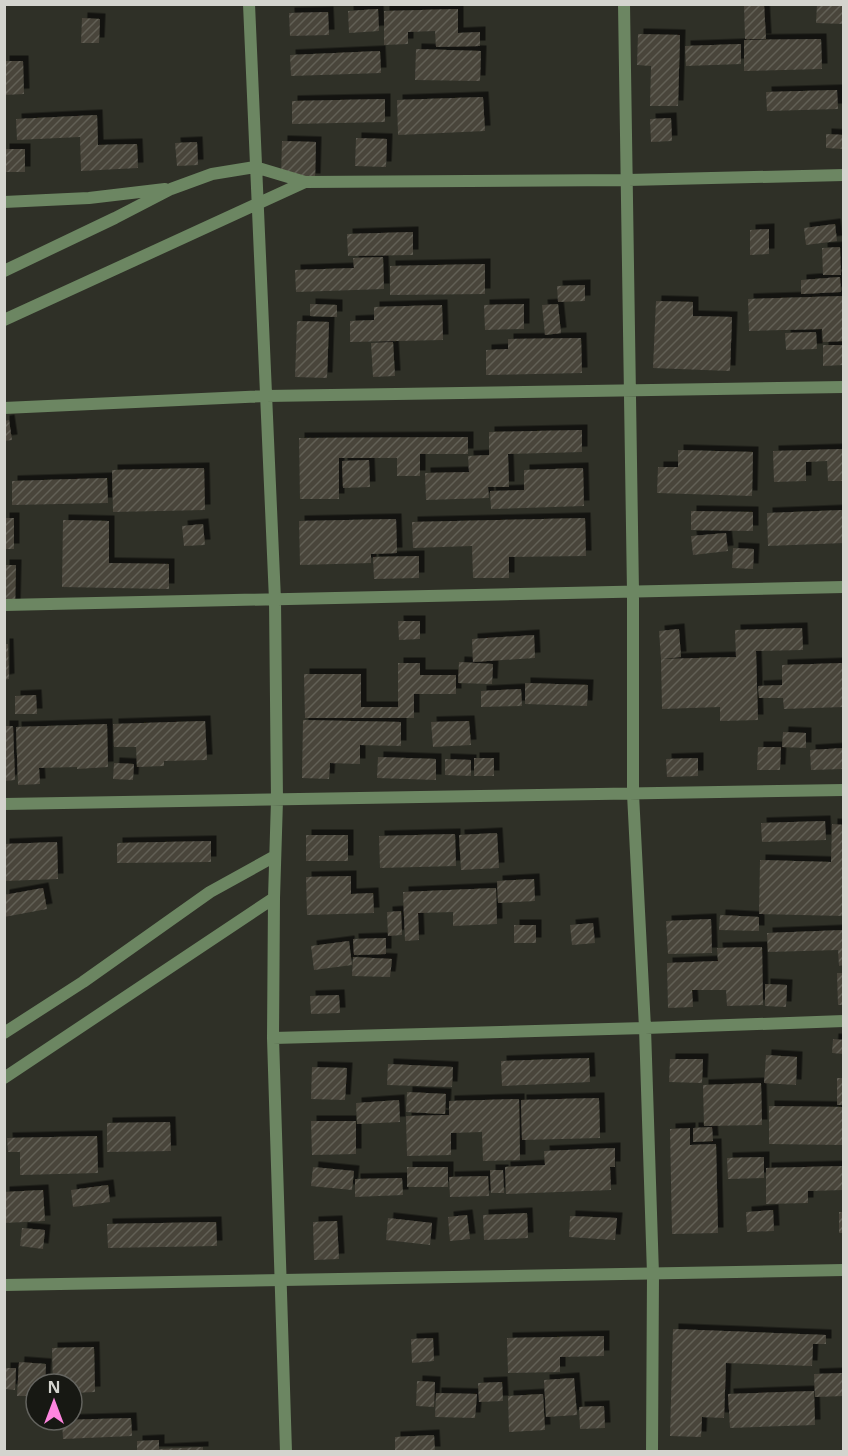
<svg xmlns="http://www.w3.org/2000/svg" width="848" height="1456" viewBox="0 0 848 1456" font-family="'Open Sans',sans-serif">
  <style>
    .building { fill: url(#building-hatch); filter: url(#shadow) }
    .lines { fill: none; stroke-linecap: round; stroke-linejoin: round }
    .minor { stroke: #6c8662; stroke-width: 12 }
    .tertiary { stroke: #6c8662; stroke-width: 12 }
  </style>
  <defs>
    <pattern id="building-hatch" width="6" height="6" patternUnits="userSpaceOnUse" patternTransform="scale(1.5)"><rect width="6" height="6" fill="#49453b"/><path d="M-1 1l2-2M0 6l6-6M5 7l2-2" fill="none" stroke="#625f56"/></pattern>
    <filter id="shadow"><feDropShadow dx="5.5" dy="-5.5" stdDeviation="0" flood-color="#0009"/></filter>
  </defs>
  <rect width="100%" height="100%" fill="#2f3027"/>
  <!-- building -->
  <path class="building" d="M744,4H764L766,39H745Z
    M817,4H844V24L816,23Z
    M378,9L379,31L349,33L348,11Z
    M458,9V33L480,32V46L436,47L435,31L408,32V44L384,45V11Z
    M328,12L329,35L290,36L289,13Z
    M82,18L100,19L99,43H81Z
    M638,34L680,35L678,106H650L651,66L637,65Z
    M821,39L822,69L744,71V40Z
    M741,44V64L686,66L685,46Z
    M416,49L481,51L480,81L415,80Z
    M380,51L381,73L291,76L290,55Z
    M4,61H23L24,94L4,95Z
    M837,90L838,109L767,111L766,92Z
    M483,97L485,131L398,135L397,100Z
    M385,99V122L292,124V101Z
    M97,115L98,145L137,144L138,168L81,171L80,137L17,140L16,119Z
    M671,118L672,141L651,142L650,119Z
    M826,134L844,135V149L826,148Z
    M356,138L387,139L386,167L355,166Z
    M282,141L316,142L315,179L281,178Z
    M197,142L198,165L177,166L175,143Z
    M4,149H25V172H4Z
    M835,224L837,241L806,245L804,228Z
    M769,229V254L750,255V230Z
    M413,232V255L348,256L347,234Z
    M840,247L841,275H823L822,248Z
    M383,257L384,289L296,292L295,270L354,268L353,258Z
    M485,264V294L390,295V266Z
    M840,277L841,292L801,294V280Z
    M585,285V301L558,302L557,286Z
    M844,296V341L823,342L822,329L749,331L748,299Z
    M656,301L693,302V316L732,317L730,371L653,368Z
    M310,304L337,305V317L310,316Z
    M524,304V329L485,330L484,305Z
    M558,304L561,333L545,335L542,305Z
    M442,305L443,340L350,342V321L374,320V307Z
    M297,321L329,322L327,378L295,377Z
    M816,332L817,349L786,350L785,333Z
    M581,338L582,373L486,375V350L508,349V339Z
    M393,342L395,376L373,377L371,343Z
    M823,345H844V365L823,366Z
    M9,420L12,440L4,441V421Z
    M582,430V452L508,454L509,487H488L489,498L426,500L425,473L469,472L468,456L489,455V432Z
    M468,437V454H420V476H397V458H339V499H300L299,438Z
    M844,449V481H828L827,461L806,462V481L774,482L773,451Z
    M678,450L753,452L752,496L657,493L658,467H678Z
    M369,460L370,487L343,488L342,461Z
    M204,468L205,510L113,512L112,470Z
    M583,468L584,506L491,509L490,491L524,490V470Z
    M107,478L108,503L12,505V481Z
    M844,510V543L768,546L767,513Z
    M691,511L753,512V531L691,530Z
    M4,518H14V549H4Z
    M585,518L586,556L509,557V578H473L472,546L413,548L412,522Z
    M396,519L397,553L371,554V563L300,565L299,521Z
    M63,520L109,521V563L169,564V589L62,587Z
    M203,524L205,545L184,546L182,526Z
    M726,533L728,551L693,555L691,536Z
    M733,548L754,549L753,569L732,568Z
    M419,556V578L374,579L373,557Z
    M4,565H16L15,607H4Z
    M398,621H420V639L399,640Z
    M802,628L803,650L756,651L758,720L720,721V707L662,709L661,659L736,657L735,630Z
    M679,629L681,657L661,659L659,631Z
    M534,635L535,658L473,662L472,639Z
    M4,644H8L9,679L4,680Z
    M459,662L493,664L492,684L458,683Z
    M398,663H420V675H456V694H414V718H305L304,674H361V707H398Z
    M844,663V707L784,709L783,698H759L758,686L782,685V665Z
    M525,683L588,685L587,706L525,704Z
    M521,689L522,706L481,707V691Z
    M36,695L37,714H15V696Z
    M303,720L401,722V746L360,745V764L330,763L329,779L302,778Z
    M205,721L207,760L164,761V766L137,767L136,747H114L113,724Z
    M469,721L471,745L433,747L431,722Z
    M107,724L108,767L77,769V767L39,768L40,784L18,785L16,727Z
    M4,726H13L15,780L4,781Z
    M783,732L806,733V748L782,747Z
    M758,747H781L780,770H757Z
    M844,748V769L811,770L810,750Z
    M378,757L436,759V780L377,778Z
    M474,758H494V776H474Z
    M698,758V776L667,777L666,759Z
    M445,759L471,760V776L445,775Z
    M114,763L134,764L133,780L113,779Z
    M825,821L826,840L762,842L761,823Z
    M832,824L844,825V916L759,914L760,860L831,862Z
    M497,833L499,868L461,870L459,835Z
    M455,834L456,866L380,868L379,836Z
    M306,835H348V861H306Z
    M211,841V862L117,863V843Z
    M57,842L58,879L4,881V844Z
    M351,876V894L373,893L374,913L307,915L306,877Z
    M534,879L535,901L498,903L497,881Z
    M43,888L47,909L4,917V895Z
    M496,888L497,924L453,926V912L418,913L419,940L405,941L403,892Z
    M401,911L402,935L388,936L387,912Z
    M720,915L759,917V931L719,930Z
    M711,919L712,953L668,954L666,921Z
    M593,923L595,943L572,945L570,925Z
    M514,925H536V943H514Z
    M844,930V965L839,966L838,950L768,952L767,933Z
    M386,938V954L354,955L353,939Z
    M349,941L352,965L314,970L311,946Z
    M762,947L763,1005L727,1006L726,990H692L693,1007L668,1008L667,963L718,961L717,948Z
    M353,957L392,959L390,977L352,976Z
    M837,973H844V1005H838Z
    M765,984L787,985L786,1007L765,1006Z
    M339,995L340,1013L311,1014L310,996Z
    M833,1039L844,1040V1054L832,1053Z
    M766,1055L797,1057L796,1085L764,1083Z
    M589,1058L590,1082L502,1086L501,1061Z
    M670,1059H703L702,1083L669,1082Z
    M388,1064L453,1067L452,1087L387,1085Z
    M312,1067L347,1068L345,1100L311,1099Z
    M837,1078H844V1105H837Z
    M761,1083L762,1125L704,1126L703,1085Z
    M407,1092L446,1094L445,1114L406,1112Z
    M599,1098L600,1138L522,1140L521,1100Z
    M519,1099L520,1160L483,1161L482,1132L451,1133V1155L407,1156L406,1116L449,1115V1101Z
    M399,1100L400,1122L357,1124L356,1103Z
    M769,1106L844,1107V1145L769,1144Z
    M311,1121H356V1154L312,1155Z
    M170,1122L171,1151L107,1152V1123Z
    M712,1127L713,1141L693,1142V1128Z
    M690,1128V1145L716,1144L718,1233L672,1234L670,1129Z
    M97,1136L98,1173L20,1175V1152H8L7,1138Z
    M615,1148V1167H610L611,1190L506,1194L505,1167L545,1165L544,1151Z
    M764,1157V1178L728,1179L727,1158Z
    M844,1166V1190L808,1191V1203L766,1204V1168Z
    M313,1167L354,1171L352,1190L311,1186Z
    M407,1167H448V1187H407Z
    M490,1170H503L504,1193H491Z
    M488,1176L489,1196L450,1197L449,1177Z
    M402,1178L403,1195L355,1197V1179Z
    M108,1185L110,1202L73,1207L71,1190Z
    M43,1190L45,1221L4,1223V1192Z
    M773,1210L774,1231L747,1232L746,1212Z
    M839,1212H844V1233H839Z
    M527,1213L528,1238L484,1240L483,1215Z
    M467,1215L470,1239L450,1241L448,1217Z
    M570,1216L617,1218L615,1240L569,1237Z
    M388,1218L432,1223L430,1245L386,1240Z
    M337,1221L339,1259L314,1260L313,1222Z
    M216,1222L217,1246L108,1248L107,1224Z
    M22,1228L45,1230L43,1249L20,1246Z
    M673,1329L826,1335V1344H813L812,1366L726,1363L724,1418L702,1417L701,1437L670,1436Z
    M604,1336V1356L560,1357V1372L508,1373L507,1338Z
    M433,1338L434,1361L412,1363L411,1339Z
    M94,1347L95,1392L72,1393V1384H53L52,1348Z
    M19,1362L46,1364L45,1384H36V1396H17Z
    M5,1368H16L15,1390L5,1389Z
    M844,1373V1396L815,1397L814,1374Z
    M574,1378L577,1415L546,1417L544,1380Z
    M417,1381L435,1382L434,1407L416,1406Z
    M502,1382L503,1401L479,1402L478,1383Z
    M814,1391L815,1425L730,1428L728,1394Z
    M436,1393L477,1394L475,1418L435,1417Z
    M543,1394L545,1430L509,1432L508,1396Z
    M604,1406L605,1428L580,1429L579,1407Z
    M131,1418L132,1436L63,1439L62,1420Z
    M434,1435L435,1452H395V1437Z
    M159,1440V1449L203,1447V1452H137V1441Z"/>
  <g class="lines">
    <!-- minor -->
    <path class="minor" d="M249,4L275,600L277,800L274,898L273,1038L286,1452
      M624,4L633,592V794L645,1028L653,1274L652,1452
      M4,202L89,198L165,189
      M4,271L115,218L171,189L212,174L255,167L305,182L628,180L844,175
      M4,320L305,182
      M4,408L266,396L844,387
      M4,605L844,587
      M4,804L844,790
      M4,1033L83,982L210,892L275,856
      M273,1038L645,1028L844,1021
      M4,1078L274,898"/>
    <!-- tertiary -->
    <path class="tertiary" d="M4,1285L844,1270"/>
  </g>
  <!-- border -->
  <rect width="848" height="1456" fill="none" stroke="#d4d4ce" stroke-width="12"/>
  <!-- north arrow -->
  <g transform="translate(54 1402)"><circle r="28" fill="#171813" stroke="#63635e" stroke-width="1.5"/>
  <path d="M0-4.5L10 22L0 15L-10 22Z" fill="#fe85df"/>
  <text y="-9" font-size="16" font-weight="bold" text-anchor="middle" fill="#d4d4ce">N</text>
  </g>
</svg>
